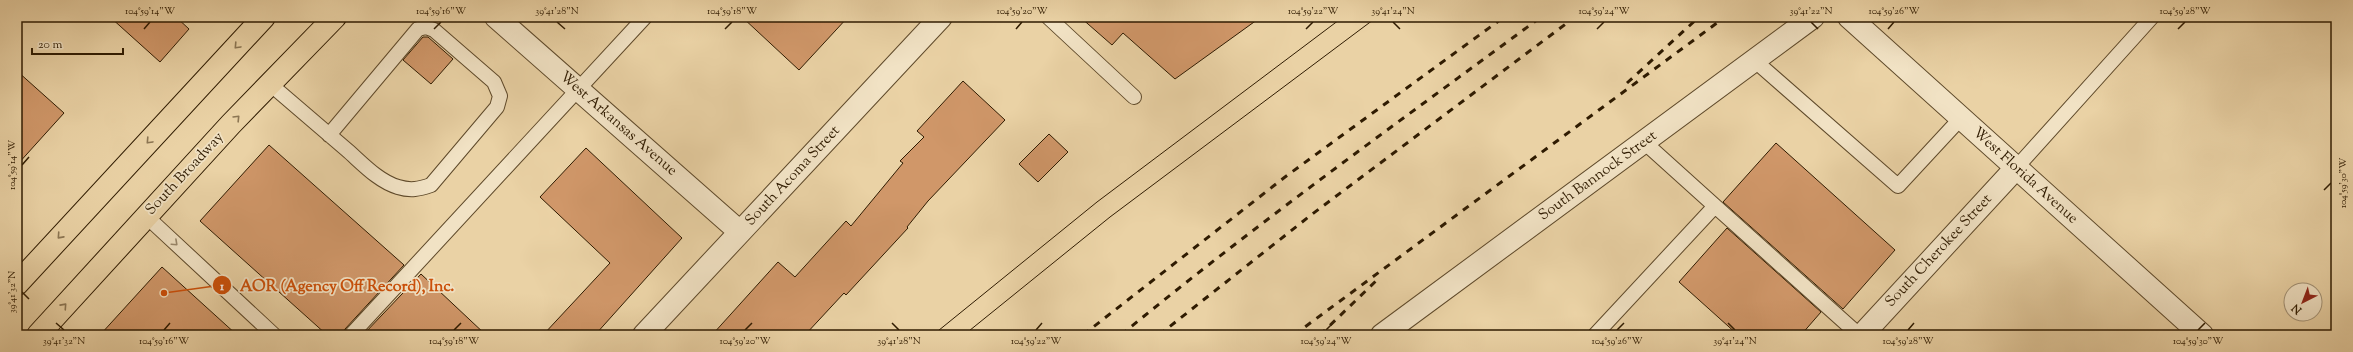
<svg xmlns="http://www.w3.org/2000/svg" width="2353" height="352" viewBox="0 0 2353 352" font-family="'Sorts Mill Goudy',serif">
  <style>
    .building { fill: #d09769; stroke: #2f1b01 }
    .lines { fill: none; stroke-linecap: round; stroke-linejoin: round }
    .lane-casing { stroke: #5e492a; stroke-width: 16 }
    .street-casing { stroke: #5e492a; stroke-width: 24 }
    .primary-casing { stroke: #2f1b01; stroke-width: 24 }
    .lane { stroke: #f1e2c4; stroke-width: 14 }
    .street { stroke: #f1e2c4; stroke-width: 22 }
    .primary { stroke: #ead2a5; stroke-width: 22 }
    .tram { stroke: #2f1b01; stroke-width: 1 }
    .rail { stroke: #2f1b01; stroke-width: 3; stroke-dasharray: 7 7; stroke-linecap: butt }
    .oneway { stroke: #8c7653 }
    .oneway2 { stroke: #9a886c }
    .ticks { fill: none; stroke: #2f1b01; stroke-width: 1.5 }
    .labels { text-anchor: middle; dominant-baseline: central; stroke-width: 3.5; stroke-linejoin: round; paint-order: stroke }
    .street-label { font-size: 15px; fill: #2f1b01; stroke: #f1e2c4 }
    .leader { fill: none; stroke: #cc500a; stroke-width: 1.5 }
    .callout-dot { fill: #cc500a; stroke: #f1e2c4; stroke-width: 1.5 }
    .mark-label { font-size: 12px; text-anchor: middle; font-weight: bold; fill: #fff }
    .callout-label { font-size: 16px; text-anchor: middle; font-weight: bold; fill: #cc500a; stroke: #f1e2c4; stroke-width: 3.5; stroke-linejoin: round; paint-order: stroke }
    .neatline { fill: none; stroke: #2f1b01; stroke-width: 1.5 }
    .ticks-label { font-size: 10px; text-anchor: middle; fill: #2f1b01 }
  </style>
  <rect width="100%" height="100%" fill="#ead2a5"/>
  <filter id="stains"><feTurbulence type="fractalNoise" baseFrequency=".005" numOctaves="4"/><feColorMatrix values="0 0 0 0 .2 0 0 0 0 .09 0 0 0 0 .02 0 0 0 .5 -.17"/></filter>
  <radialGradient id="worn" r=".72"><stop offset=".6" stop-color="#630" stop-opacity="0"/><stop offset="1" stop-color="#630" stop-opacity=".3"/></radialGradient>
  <!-- building -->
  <path class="building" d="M110,17H176L189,29L160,62Z
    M742,17H848L799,70Z
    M1080,17H1261L1175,79L1123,33L1112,45Z
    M423,37H428L453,59L431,84L403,60Z
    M17,71L64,113L17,165Z
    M963,81L1005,120L928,201L907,227L908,228L846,295L844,293L805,335H712L778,262L795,277L846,221L851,226L903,163L900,161L924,137L917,131Z
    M1049,134L1068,152L1038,182L1019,164Z
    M1776,143L1895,250L1843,309L1723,202Z
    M269,145L404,265L345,329L343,335H327L200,221Z
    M586,148L682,238L595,335H543L610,263L540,197Z
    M1727,228L1821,312L1801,335H1738L1679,282Z
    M162,267L237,335H100Z
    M421,274L486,335H363Z"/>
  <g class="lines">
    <defs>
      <path id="lane" d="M1048,17L1134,97
        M1754,60L1898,186L1961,118
        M270,84C296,106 321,128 347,150C362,163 378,181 398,187C411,191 419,189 431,185L497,107L500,96L494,82L434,30L426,27L418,29L329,135
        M2016,168L2152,17
        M1715,206L1859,335
        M146,216L274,335
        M351,335L645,17
        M1595,335L1715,206L1644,142"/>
      <path id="street" d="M496,17L740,232
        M1849,17L2202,335
        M644,335L941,17
        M1382,335L1813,17
        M1862,335L2016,168"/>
      <path id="primary" d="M17,284L264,17
        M38,335L231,124L335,17"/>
    </defs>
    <!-- lane casing -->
    <use href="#lane" class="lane-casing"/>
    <!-- street casing -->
    <use href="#street" class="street-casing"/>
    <!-- primary casing -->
    <use href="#primary" class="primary-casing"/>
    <!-- lane -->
    <use href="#lane" class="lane"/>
    <!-- street -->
    <use href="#street" class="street"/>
    <!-- primary -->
    <use href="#primary" class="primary"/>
    <!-- tram -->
    <path class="tram" d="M933,335L1097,202L1343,17
      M964,335L1110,217L1377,17"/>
    <!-- rail -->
    <path class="rail" d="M1627,83L1699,17
      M1083,335L1285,177L1504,17
      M1121,335C1257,223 1400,121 1541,17
      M1159,335L1311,215L1575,17
      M1294,335L1725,17
      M1320,335L1378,279"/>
  </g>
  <!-- one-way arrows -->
  <defs><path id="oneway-chevron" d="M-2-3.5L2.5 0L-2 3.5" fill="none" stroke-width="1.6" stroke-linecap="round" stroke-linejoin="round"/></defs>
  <g class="oneway">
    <use href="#oneway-chevron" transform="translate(237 46) rotate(133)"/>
    <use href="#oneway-chevron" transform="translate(237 118) rotate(-46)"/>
    <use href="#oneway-chevron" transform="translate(149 141) rotate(133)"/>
    <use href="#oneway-chevron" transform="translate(60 236) rotate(132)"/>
    <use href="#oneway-chevron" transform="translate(64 306) rotate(-48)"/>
  </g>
  <use class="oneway2" href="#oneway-chevron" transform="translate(175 243) rotate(43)"/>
  <!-- ticks -->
  <path class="ticks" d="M557,22L565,29M1393,22L1400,29M1811,22L1818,29M144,29L150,22M434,29L441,22M725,29L732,22M1016,29L1022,22M1306,29L1313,22M1597,29L1604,22M1888,29L1894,22M2178,29L2185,22M22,165L29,157M2324,190L2331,183M22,292L29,299M56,323L64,330M892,323L899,330M1728,323L1735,330M164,330L170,323M454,330L461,323M745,330L752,323M1036,330L1042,323M1326,330L1333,323M1617,330L1624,323M1908,330L1914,323M2198,330L2205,323"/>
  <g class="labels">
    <!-- street labels -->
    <g class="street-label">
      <text transform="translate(618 124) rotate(41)">West Arkansas Avenue</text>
      <text transform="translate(185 174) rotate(-47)">South Broadway</text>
      <text transform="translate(793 176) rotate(-47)">South Acoma Street</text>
      <text transform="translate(1598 176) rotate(-36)">South Bannock Street</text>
      <text transform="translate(2025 176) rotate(42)">West Florida Avenue</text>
      <text transform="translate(1939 251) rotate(-47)">South Cherokee Street</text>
    </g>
  </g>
  <!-- callouts -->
  <path class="leader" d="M164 293L222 285"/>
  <g class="callout-dot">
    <circle cx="164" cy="293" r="4"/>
    <circle cx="222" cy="285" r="10"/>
  </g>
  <g class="mark-label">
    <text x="222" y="290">1</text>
  </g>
  <g class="callout-label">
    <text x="347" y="291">AOR (Agency Off Record), Inc.</text>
  </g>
  <!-- margin -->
  <rect width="2353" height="352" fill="none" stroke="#ead2a5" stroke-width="44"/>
  <!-- north arrow -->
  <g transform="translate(2303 302) rotate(222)"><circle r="19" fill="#f1e2c4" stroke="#a39276"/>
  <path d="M0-3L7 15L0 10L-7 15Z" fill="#8f2418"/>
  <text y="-6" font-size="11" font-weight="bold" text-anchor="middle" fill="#2f1b01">N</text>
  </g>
  <!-- scale -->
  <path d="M32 48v6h91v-6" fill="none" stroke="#2f1b01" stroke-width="2"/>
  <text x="38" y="48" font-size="12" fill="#2f1b01" stroke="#f1e2c4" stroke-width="3" paint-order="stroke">20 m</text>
  <rect x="22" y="22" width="2309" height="308" class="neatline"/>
  <g class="ticks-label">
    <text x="150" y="14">104°59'14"W</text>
    <text x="441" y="14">104°59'16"W</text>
    <text x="557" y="14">39°41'28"N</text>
    <text x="732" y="14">104°59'18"W</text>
    <text x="1022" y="14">104°59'20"W</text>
    <text x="1313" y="14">104°59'22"W</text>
    <text x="1393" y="14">39°41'24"N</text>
    <text x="1604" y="14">104°59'24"W</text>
    <text x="1811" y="14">39°41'22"N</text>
    <text x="1894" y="14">104°59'26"W</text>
    <text x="2185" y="14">104°59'28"W</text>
    <text transform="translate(11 165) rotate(-90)" y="4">104°59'14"W</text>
    <text transform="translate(2342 183) rotate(-90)" y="4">104°59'30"W</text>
    <text transform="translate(11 292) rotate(-90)" y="4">39°41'32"N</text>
    <text x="64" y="344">39°41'32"N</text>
    <text x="164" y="344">104°59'16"W</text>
    <text x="454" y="344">104°59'18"W</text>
    <text x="745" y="344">104°59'20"W</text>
    <text x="899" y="344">39°41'28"N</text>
    <text x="1036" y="344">104°59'22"W</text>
    <text x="1326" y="344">104°59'24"W</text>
    <text x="1617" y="344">104°59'26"W</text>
    <text x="1735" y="344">39°41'24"N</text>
    <text x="1908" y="344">104°59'28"W</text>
    <text x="2198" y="344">104°59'30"W</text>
  </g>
  <rect width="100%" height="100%" filter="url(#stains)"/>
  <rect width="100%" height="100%" fill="url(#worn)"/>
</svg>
